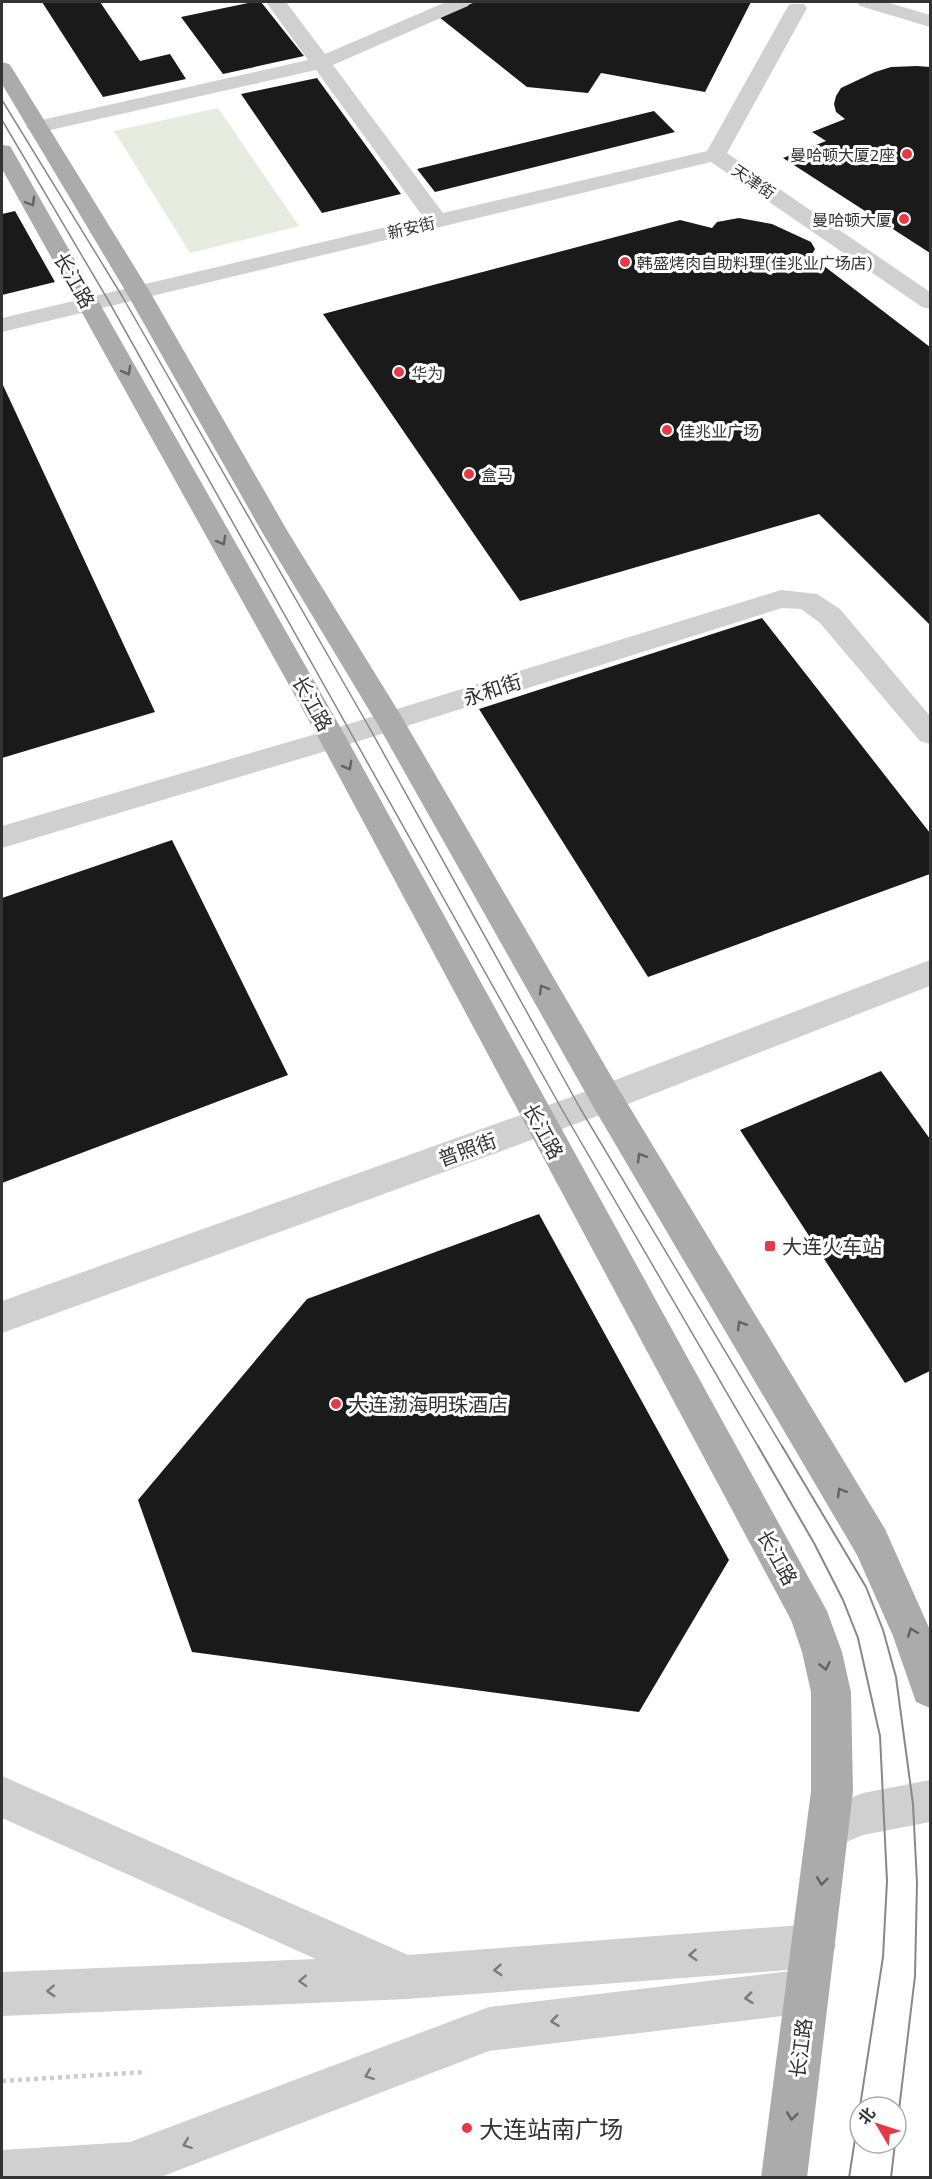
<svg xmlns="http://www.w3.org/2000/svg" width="932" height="2179" viewBox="0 0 932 2179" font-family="'Exo 2','Noto Sans SC',sans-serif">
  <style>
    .green { fill: #e6ecdf }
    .building { fill: #1a1a1a }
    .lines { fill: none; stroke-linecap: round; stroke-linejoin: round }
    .path { stroke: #cdcdcd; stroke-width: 4.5; stroke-dasharray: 4 4; stroke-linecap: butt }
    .minor { fill: #d0d0d0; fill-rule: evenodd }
    .major { fill: #ababab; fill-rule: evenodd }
    .tram-far1 { stroke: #888; stroke-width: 1.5 }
    .tram { stroke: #888; stroke-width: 2 }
    .oneway { stroke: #636363 }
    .oneway2 { stroke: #7a7a7a }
    .poi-dot { fill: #e63946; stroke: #fff; stroke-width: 2 }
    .labels { text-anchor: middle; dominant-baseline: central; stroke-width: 6; stroke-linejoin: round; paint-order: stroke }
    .far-poi-label { font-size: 16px; fill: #333; stroke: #fff; text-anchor: start }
    .far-street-label { font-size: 16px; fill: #333; stroke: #fff }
    .street-label { font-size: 20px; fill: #333; stroke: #fff }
    .poi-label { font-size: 20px; fill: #333; stroke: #fff; text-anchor: start }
    .near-poi-label { font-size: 24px; fill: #333; stroke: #fff; text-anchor: start }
  </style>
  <rect width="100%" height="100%" fill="#fff"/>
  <!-- green -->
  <path class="green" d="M218,108L299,226L190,253L114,131Z"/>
  <!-- building -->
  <path class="building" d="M42,2H100L140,61L170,54L186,79L103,97Z
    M253,2H261L304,56L223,74L181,17Z
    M475,2H751L705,92L601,73L588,93L527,87L439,17Z
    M917,66L930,67V253L783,158L826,141L812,132L845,119L836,112L834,104L836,96L841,88L875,72L891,67Z
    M317,78L401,194L322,213L241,94Z
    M654,111L675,132L435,192L417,169Z
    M15,211L55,282L2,295V214Z
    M739,218L772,224L811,242L815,249L811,256L930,347V625L819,514L520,601L323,314L680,220L712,228L717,222Z
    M2,383L155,712L2,758Z
    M762,618L930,833V874L648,977L479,709Z
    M172,840L288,1075L2,1183V898Z
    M881,1071L930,1139V1371L905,1383L740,1130Z
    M539,1214L729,1560L639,1712L192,1652L138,1500L307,1299Z"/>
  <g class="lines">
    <!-- path -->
    <path class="path" d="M2,2081L146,2072"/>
    <!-- minor -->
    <path class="minor" d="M266,2H286L325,54L446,2H470L468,6L333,65L443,213L707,151L787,8L790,4H804L807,8L727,153L930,292V309L922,307L711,162L2,332V318L424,218L316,70L37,133L30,131L26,127L30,123L37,121L308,60Z
      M857,2H886L930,15V27L860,6Z
      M781,590L817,594L840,609L930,716V744L920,741L820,623L801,609L782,608L343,746L2,848V826L326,731Z
      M930,960V986L592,1118L2,1333V1301L568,1098Z
      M2,1776L408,1955L814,1924L829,1931L836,1946L829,1961L814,1968L407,1999L2,2016V1972L316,1959L2,1818Z
      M930,1780V1822L863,1835L829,1849L814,1843L808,1828L814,1813L863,1793Z
      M807,1969L823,1975L829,1991L823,2007L807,2013L489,2051L158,2178H2V2150L130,2142L489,2007Z"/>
    <!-- major -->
    <path class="major" d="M2,62L9,64L12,68L150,292L288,532L400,714L618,1088L885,1529L930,1630V1708L916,1702L893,1636L857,1555L594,1108L378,725L262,532L126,292L2,84Z
      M2,145L10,146L13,151L347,739L827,1611L842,1652L851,1692L853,1791L807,2178H761L811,1791V1692L802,1652L791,1620L319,739L2,169Z"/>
    <!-- tram-far1 -->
    <path class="tram-far1" d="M2,100L122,296L369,727L580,1108L783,1448
      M2,120L108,300L564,1113L759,1448"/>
    <!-- tram -->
    <path class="tram" d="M758,1446L814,1543L843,1600L858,1638L880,1736L887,1881L883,1957L849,2178
      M782,1446L866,1587L883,1630L896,1677L913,1804L917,1883L915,1976L896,2135
      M891,2178L895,2143"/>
  </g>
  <!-- one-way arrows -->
  <defs><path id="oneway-chevron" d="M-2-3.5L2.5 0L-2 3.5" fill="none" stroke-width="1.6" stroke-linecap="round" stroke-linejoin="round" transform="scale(1.5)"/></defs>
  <g class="oneway">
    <use href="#oneway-chevron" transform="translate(31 202) rotate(60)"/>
    <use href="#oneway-chevron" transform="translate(127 371) rotate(61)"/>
    <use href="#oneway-chevron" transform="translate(222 541) rotate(61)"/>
    <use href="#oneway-chevron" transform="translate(348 766) rotate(61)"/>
    <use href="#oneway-chevron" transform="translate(543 989) rotate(-120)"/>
    <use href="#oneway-chevron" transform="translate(641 1157) rotate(-121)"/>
    <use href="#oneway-chevron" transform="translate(741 1325) rotate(-121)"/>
    <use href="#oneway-chevron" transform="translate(841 1492) rotate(-121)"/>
    <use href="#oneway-chevron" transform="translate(912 1632) rotate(-111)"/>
    <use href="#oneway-chevron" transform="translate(825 1666) rotate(78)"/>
    <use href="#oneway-chevron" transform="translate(822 1881) rotate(97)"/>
    <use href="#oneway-chevron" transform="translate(792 2116) rotate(97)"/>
  </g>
  <g class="oneway2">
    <use href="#oneway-chevron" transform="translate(693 1955) rotate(176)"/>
    <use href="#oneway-chevron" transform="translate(498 1970) rotate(176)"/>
    <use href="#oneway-chevron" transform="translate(303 1981) rotate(178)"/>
    <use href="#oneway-chevron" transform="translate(51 1991) rotate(177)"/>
    <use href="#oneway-chevron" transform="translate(749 1998) rotate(173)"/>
    <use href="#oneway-chevron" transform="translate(555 2021) rotate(173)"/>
    <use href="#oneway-chevron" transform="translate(369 2075) rotate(159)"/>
    <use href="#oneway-chevron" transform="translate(187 2144) rotate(159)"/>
  </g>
  <!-- markers -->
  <g class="poi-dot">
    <circle cx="907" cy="154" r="6"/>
    <circle cx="904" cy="219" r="6"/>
    <circle cx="625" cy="262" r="6"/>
    <circle cx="399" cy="372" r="6"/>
    <circle cx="667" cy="430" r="6"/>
    <circle cx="469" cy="474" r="6"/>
    <rect x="764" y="1240" width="12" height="12" rx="3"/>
    <circle cx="336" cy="1404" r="6"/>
    <circle cx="467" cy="2128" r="6"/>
  </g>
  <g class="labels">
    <!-- far-poi labels -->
    <g class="far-poi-label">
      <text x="895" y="154" text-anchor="end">曼哈顿大厦2座</text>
      <text x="892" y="219" text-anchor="end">曼哈顿大厦</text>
      <text x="637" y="262">韩盛烤肉自助料理(佳兆业广场店)</text>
      <text x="411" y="372">华为</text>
      <text x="679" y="430">佳兆业广场</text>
      <text x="481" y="474">盒马</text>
    </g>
    <!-- far-street labels -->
    <g class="far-street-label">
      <text transform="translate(754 181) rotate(34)">天津街</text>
      <text transform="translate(411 227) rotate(-13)">新安街</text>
    </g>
    <!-- street labels -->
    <g class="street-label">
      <text transform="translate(75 280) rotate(60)">长江路</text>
      <text transform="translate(492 689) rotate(-18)">永和街</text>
      <text transform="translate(313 703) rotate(61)">长江路</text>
      <text transform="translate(544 1131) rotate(61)">长江路</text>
      <text transform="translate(467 1149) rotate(-20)">普照街</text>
      <text transform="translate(778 1557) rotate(61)">长江路</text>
      <text transform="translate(800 2048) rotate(-83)">长江路</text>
    </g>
    <!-- poi labels -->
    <g class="poi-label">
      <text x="782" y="1246">大连火车站</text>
      <text x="348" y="1404">大连渤海明珠酒店</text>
    </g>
    <!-- near-poi labels -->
    <g class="near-poi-label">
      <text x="479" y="2128">大连站南广场</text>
    </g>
  </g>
  <!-- border -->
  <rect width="932" height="2179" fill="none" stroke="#333333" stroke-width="6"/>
  <!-- north arrow -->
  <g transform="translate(878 2125) rotate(309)"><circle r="28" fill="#ffffff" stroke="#adadad" stroke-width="1.5"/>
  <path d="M0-4.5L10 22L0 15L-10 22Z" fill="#e63946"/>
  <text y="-9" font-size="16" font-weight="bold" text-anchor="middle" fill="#333333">北</text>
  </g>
</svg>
